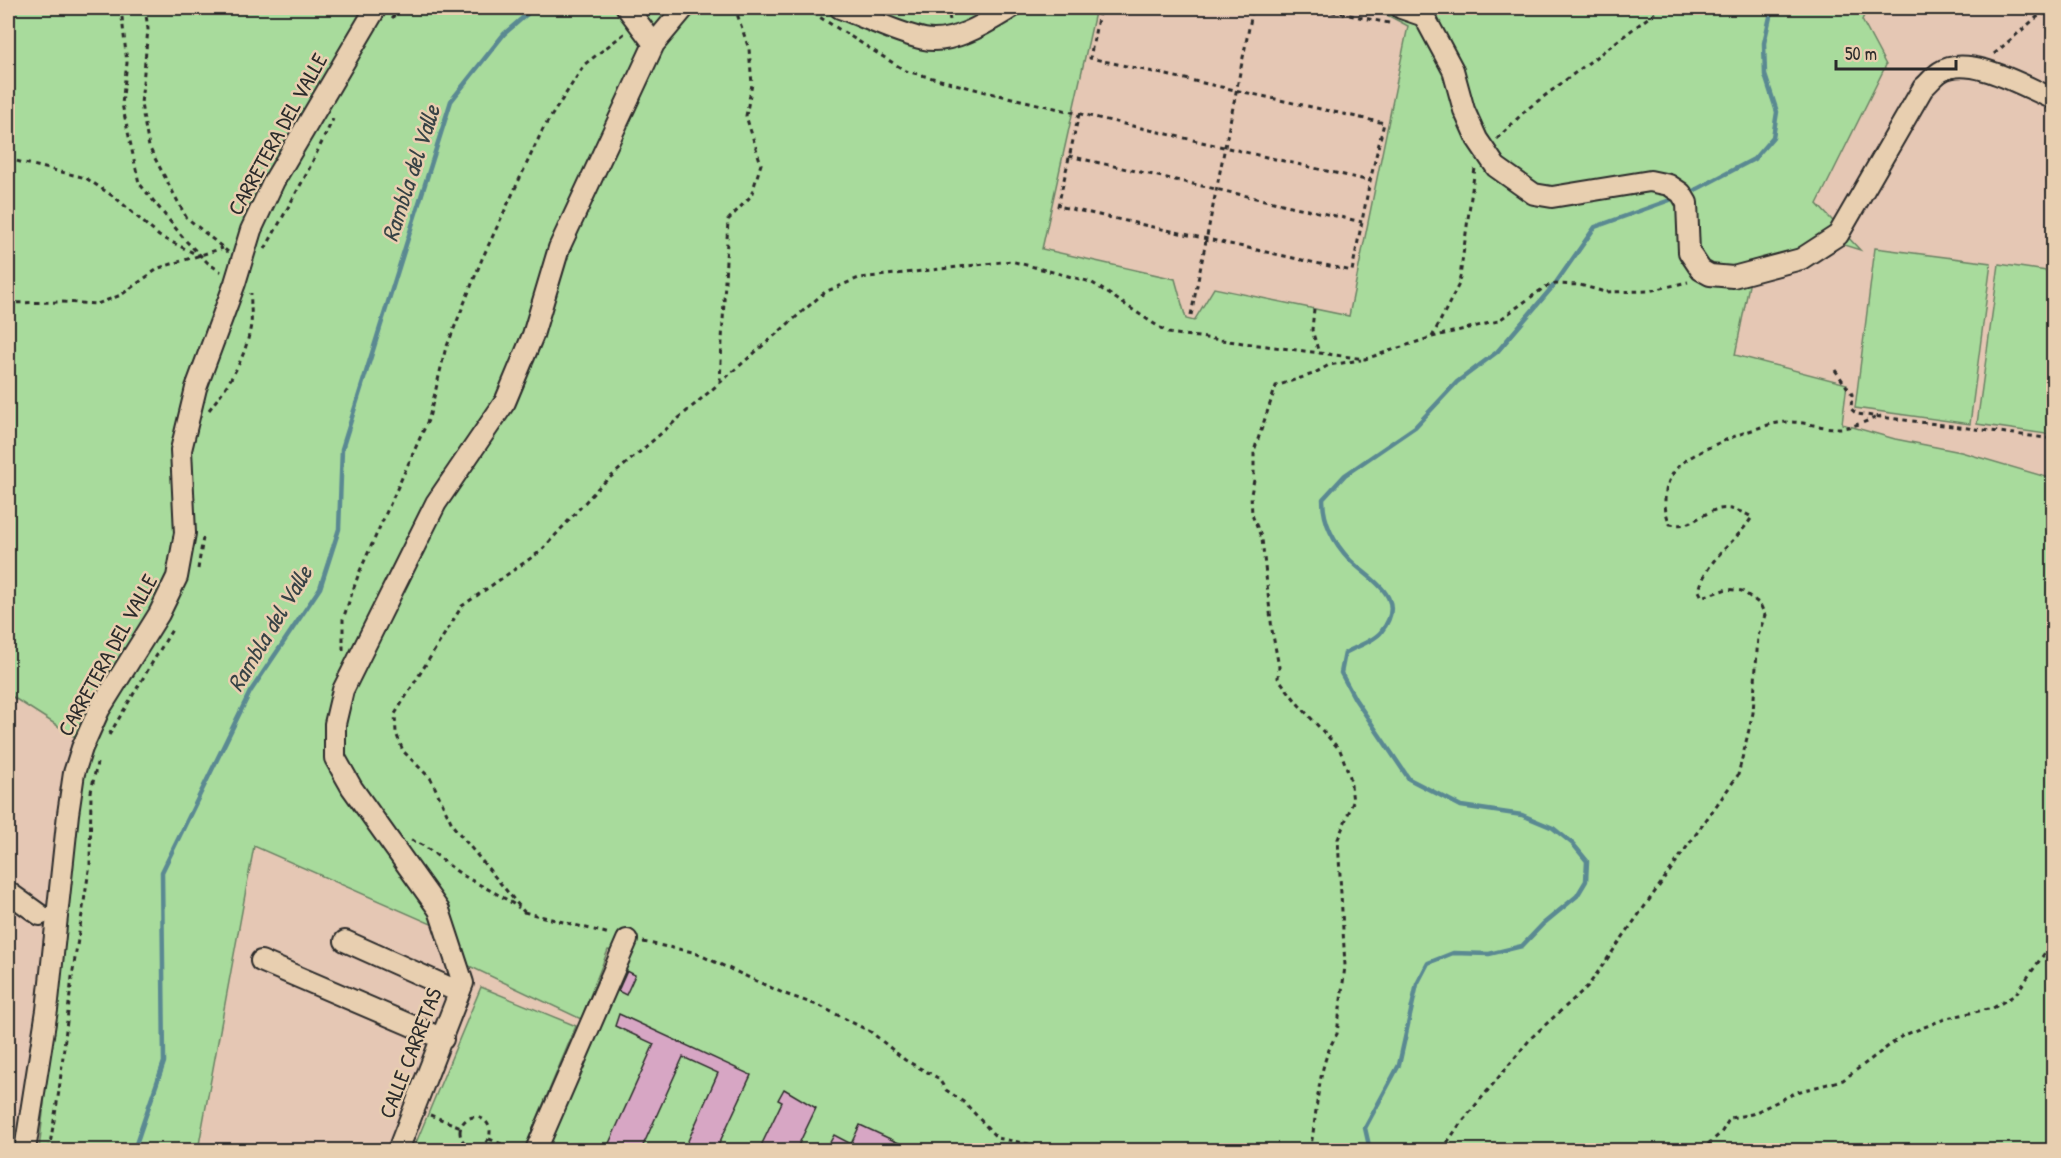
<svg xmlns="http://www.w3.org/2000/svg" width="2061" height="1158" viewBox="0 0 2061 1158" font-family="'Patrick Hand',sans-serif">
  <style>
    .green { fill: #a8db9c; stroke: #6a8364; stroke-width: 1.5 }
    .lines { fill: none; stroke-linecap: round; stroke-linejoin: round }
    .stream { stroke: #5a8992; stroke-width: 4.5 }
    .building { fill: #d7a6c4; stroke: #2b2b2b; stroke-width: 1.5 }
    .minor-casing { stroke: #2b2b2b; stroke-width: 24 }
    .path { stroke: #2b2b2b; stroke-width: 3; stroke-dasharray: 4.5 4.5; stroke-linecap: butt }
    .minor { stroke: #e8cfb0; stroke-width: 20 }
    .labels { text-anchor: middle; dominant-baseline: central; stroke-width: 5; stroke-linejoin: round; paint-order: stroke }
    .street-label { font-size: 22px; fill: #2b2b2b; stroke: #e8cfb0 }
    .water-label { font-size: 24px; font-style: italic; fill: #374245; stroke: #e8cfb0 }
  </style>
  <rect width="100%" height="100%" fill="#e5c7b4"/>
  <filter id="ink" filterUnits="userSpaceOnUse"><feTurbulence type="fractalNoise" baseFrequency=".0167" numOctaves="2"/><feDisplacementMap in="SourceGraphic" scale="12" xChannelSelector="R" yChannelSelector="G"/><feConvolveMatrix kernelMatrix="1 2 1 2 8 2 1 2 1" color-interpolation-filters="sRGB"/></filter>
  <g filter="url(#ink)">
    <!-- green -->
    <path class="green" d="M8,8H1096L1042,249L1175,279L1186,319L1194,321L1214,288L1349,316L1408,26L1374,8H1867L1862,20L1886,65L1817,204L1860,250L1841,244L1750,280L1735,355L1847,384L1842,424L1895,439L1961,452L2053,479V1150H545L631,952L608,950L581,1019L448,956L436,926L254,846L198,1150H39L83,742L8,694Z
      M1875,248L1991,263L1970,424L1855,408Z
      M1999,264L2053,272V435L1977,424Z
      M481,987L576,1026L524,1150H413Z"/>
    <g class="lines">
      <!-- stream -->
      <path class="stream" d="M1695,190L1754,159L1773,137L1777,112L1765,75L1764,43L1772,8
        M134,1150L164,1062L162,872L250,692L320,588L339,529L342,449L451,101L504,34L534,8
        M1370,1150L1365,1128L1399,1065L1417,984L1428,963L1453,953L1489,954L1522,946L1543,924L1577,896L1586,881L1587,861L1573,844L1553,828L1522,815L1461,806L1409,779L1355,699L1341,673L1345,653C1355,647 1374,641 1381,632C1409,597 1371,581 1350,560C1333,542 1323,523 1323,499L1345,475L1415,427L1457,382L1497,352L1555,284L1595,227L1670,200"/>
    </g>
    <!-- building -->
    <path class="building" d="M627,971L635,975L626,995L618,991Z
      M619,1014L751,1075L716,1150H684L718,1073L683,1057L641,1150H606L654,1044L615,1026Z
      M784,1089L816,1108L796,1150H759L782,1102L778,1100Z
      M860,1125L914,1150H826L834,1135L851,1144Z"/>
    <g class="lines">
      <defs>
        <path id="minor" d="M627,8L654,44
          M840,8C867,18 896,33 924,39C953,45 988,22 1011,8
          M1401,8L1424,16L1453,70L1464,110L1477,139L1496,167L1534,194L1552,197L1650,181L1669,185L1681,193L1687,203L1689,252L1701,270L1710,275L1733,277L1801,259L1838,235L1923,88C1929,83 1934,76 1940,72C1969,53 2025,87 2054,99
          M8,892L40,915
          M345,941L459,992
          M261,961L443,1039
          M25,1150L47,1010L68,814L74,773L82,748L99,710L159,614L177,577L185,533L181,450L196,388L235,283L251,230L274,181L376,8
          M398,1150L463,983L439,910L352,788L335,758V724L343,690L436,503L505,402L533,335L559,248L654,44L684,8
          M536,1150L627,940"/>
      </defs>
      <!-- minor casing -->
      <use href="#minor" class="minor-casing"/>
      <!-- path -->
      <path class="path" d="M121,8L127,63L122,104L139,183L186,241L208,263L221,272
        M145,8L148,29L141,104L149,147L186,217L228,252
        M805,8L906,71L986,92L1370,181
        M947,8L950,20
        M1314,8L1389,23
        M392,18L400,8
        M1994,54L2037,17L2054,10
        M1079,114L1058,206L1352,271L1370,181L1384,123L1090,58L1100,8
        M1497,139L1526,110L1661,8
        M1069,156L1362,222
        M8,159L86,178L117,199L159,236L200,256
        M265,249L306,175L333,119
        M8,303L61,302L97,304L121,295L159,268L223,248
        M1314,309L1312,330L1319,353
        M1191,315L1253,8
        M1432,337L1498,321L1545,287L1555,284L1580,285L1605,292L1649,291L1688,282
        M1835,370L1852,394L1851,409L1857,414L2054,439
        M720,382L728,220L751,196L761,164L746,116L752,84L749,49L735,8
        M209,410C228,385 244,362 250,330C253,318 250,305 251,293
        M198,569L203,538
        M343,650V619L359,573L429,418L445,351L482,259L543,129L585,64L625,33
        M109,735L173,628
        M411,840C433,848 446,866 466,877C484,888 502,895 519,908
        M524,912L610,934
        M525,913L453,826L431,779L403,751L396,733L395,714L462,606L541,551L599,487L825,292L859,278L1011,261L1091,282L1168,333L1365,359L1432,337L1459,284L1475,168
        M643,942L693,952L785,994L820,1006L871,1032L905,1060L938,1078L946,1090L965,1103L997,1138L1029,1144
        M430,1115L461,1127
        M460 1132a15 15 0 1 1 30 0a15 15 0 1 1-30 0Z
        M489,1139L517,1150
        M49,1150L59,1091L72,977L90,864L91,792L97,763
        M1027,1150L1029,1144L1060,1150
        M1310,1150C1318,1113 1316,1067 1337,1034L1345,966L1338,839L1353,802L1350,777L1340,750L1299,705L1278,678L1279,667L1272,630L1262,539L1252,515L1251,494L1254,480V451L1276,386L1313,374L1329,365L1361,360
        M1442,1150L1460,1124L1532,1037L1588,986L1738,775L1753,713L1758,636L1765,615L1760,604L1742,591L1727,589L1702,597L1699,591C1707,557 1735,544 1752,517C1707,492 1702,531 1670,524C1661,505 1664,480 1680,465C1695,450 1765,422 1786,422C1804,421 1823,429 1841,428C1854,427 1869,420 1881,416
        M1701,1150L1721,1133L1730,1118L1752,1114L1797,1092L1843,1080L1902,1036L1947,1018L1993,1008L2015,995L2054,940"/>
      <!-- minor -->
      <use href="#minor" class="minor"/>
    </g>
  </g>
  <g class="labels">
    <!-- street labels -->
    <g class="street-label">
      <text transform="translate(277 134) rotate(-61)">CARRETERA DEL VALLE</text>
      <text transform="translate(107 655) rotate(-61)">CARRETERA DEL VALLE</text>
      <text transform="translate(410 1053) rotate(-69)">CALLE CARRETAS</text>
    </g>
    <!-- water labels -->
    <g class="water-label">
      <text transform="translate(410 173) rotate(-72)">Rambla del Valle</text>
      <text transform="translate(269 628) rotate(-59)">Rambla del Valle</text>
    </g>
  </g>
  <!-- margin -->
  <rect width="2061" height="1158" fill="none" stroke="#e8cfb0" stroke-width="30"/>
  <rect x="15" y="15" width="2031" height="1128" fill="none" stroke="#2b2b2b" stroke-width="2" filter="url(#ink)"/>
  <!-- scale -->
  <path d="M1836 60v9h120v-9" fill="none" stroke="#2b2b2b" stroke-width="3"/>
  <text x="1845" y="60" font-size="18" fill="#2b2b2b" stroke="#e8cfb0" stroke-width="4.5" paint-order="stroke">50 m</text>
</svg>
